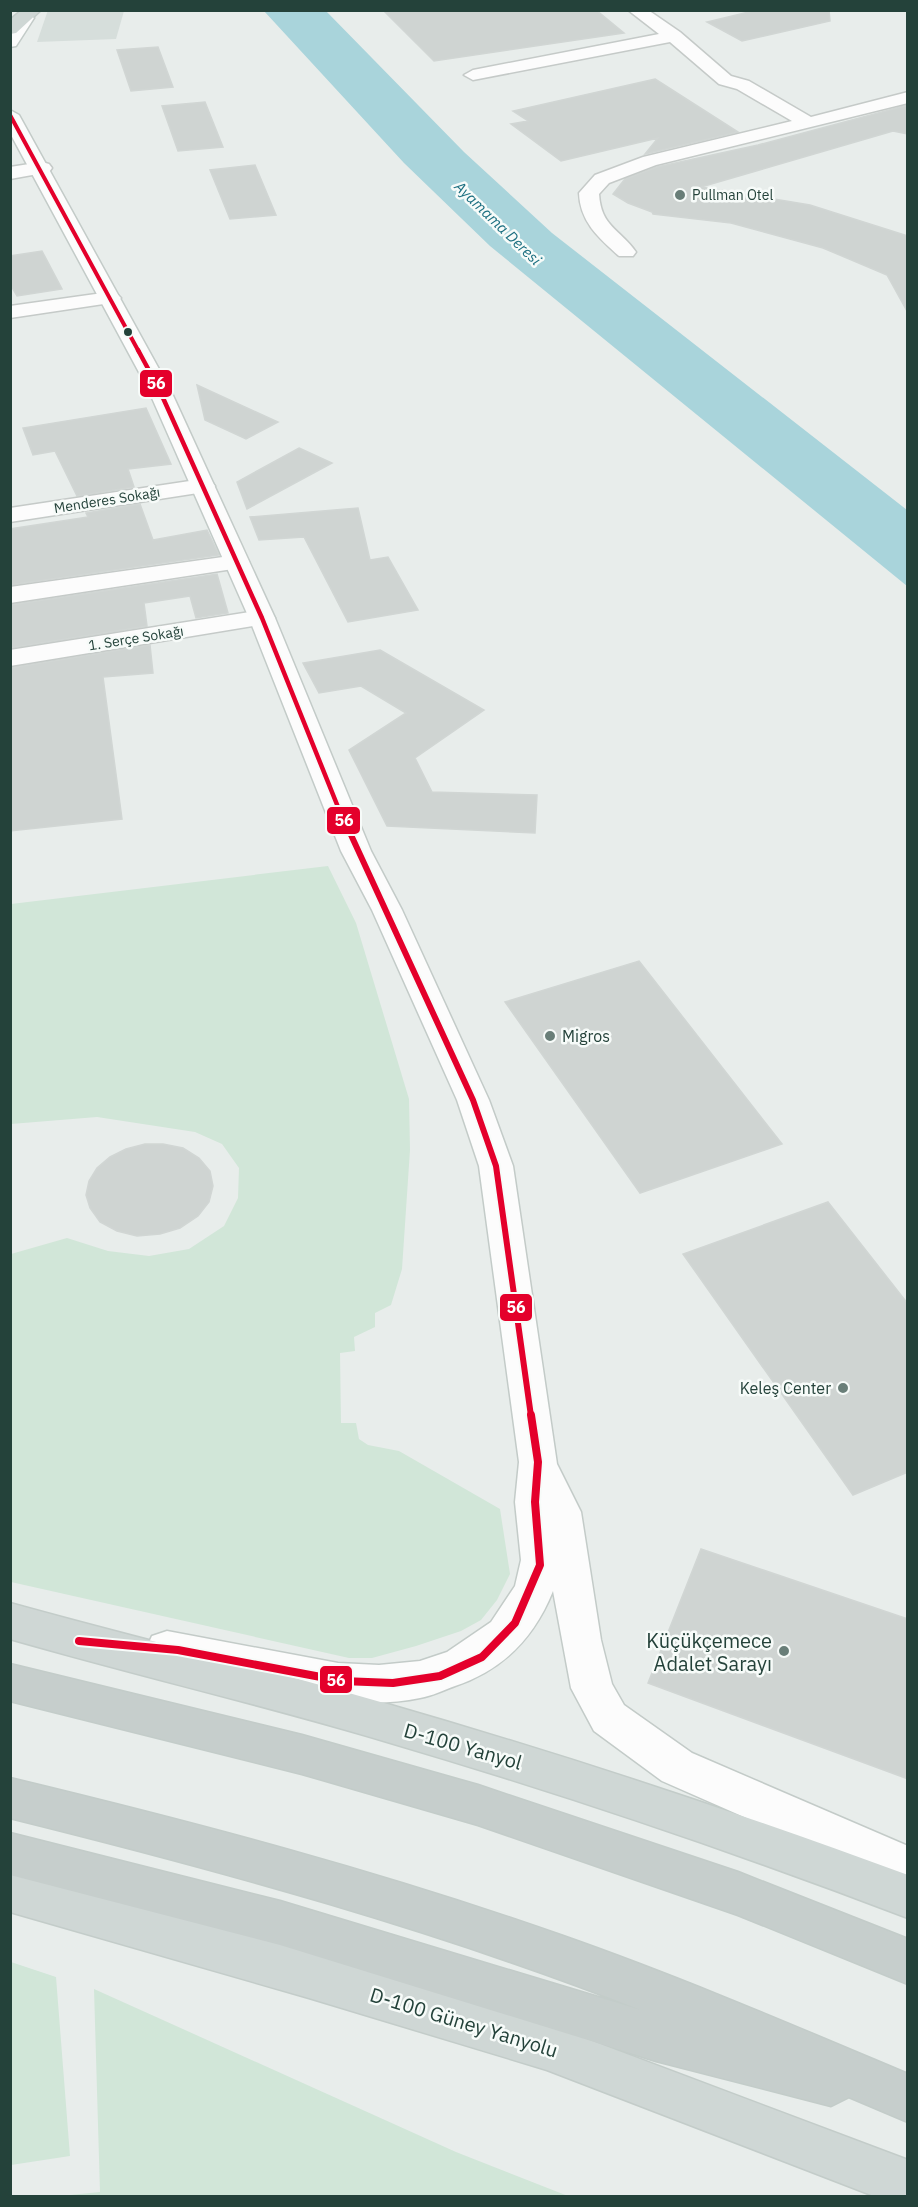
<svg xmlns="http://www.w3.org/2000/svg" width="918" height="2207" viewBox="0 0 918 2207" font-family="'IBM Plex Sans',sans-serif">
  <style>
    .built { fill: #d6dedb }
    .green { fill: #d1e6d8 }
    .water { fill: #a9d4db }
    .building { fill: #cfd4d2; stroke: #d1d6d4; stroke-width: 1.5 }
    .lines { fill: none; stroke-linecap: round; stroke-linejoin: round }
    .minor-casing { stroke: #c5cac8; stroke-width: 3 }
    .tertiary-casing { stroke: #c5cac8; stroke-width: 3 }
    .secondary-casing { stroke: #c3cbc8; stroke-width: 3 }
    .primary-casing { stroke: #c3ccc9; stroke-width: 3 }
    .trunk-casing { stroke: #c3ccc9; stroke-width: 3 }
    .minor { fill: #fcfcfc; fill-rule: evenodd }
    .tertiary { fill: #fcfcfc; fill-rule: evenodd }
    .secondary { fill: #fcfcfc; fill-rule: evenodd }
    .primary { fill: #cfd7d5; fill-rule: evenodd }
    .trunk { fill: #c6cecc; fill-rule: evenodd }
    .bus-1-far3-casing { stroke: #f7fbf9; stroke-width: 6 }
    .bus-1-far2-casing { stroke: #f7fbf9; stroke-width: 8 }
    .bus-1-far1-casing { stroke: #f7fbf9; stroke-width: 10 }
    .bus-1-casing { stroke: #f7fbf9; stroke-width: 12 }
    .bus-1-far3 { stroke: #e4002b; stroke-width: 4 }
    .bus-1-far2 { stroke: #e4002b; stroke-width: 4.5 }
    .bus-1-far1 { stroke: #e4002b; stroke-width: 6 }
    .bus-1 { stroke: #e4002b; stroke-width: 8 }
    .poi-dot { fill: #697e78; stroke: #f7fbf9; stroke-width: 2 }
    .bus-dot { fill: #24423a; stroke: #f7fbf9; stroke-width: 2 }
    .labels { text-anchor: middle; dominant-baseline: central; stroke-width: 5; stroke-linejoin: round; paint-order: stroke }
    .far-poi-label { font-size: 14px; fill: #24423a; stroke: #f7fbf9; text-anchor: start }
    .far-street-label { font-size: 14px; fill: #24423a; stroke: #f7fbf9 }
    .far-water-label { font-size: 15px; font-style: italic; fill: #1c6f80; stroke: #f7fbf9 }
    .poi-label { font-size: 16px; fill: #24423a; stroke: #f7fbf9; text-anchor: start }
    .near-poi-label { font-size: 20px; fill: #24423a; stroke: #f7fbf9; text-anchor: end }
    .near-street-label { font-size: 20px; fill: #24423a; stroke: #f7fbf9 }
    .line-badge { stroke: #f7fbf9; stroke-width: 2 }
    .badge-label { font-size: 16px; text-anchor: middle; font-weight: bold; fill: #fff }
  </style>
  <rect width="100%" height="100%" fill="#e8edeb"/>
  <!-- built -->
  <path class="built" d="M48,10H124V11L116,39L37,42Z"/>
  <!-- green -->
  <path class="green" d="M328,866L356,923L409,1099L410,1150L402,1269L391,1305L375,1313V1327L354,1337L355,1351L340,1353L341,1423H356L359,1439L368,1445L399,1451L500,1509L510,1574L497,1600L481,1620L461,1631L416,1646L372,1658H349L11,1582V1254L67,1238L108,1251L149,1256L189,1249L224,1226L238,1198L239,1168L222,1144L195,1132L97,1117L11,1124V904Z
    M11,1962L56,1977L70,2156L11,2165Z
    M94,1989L456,2152L568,2196H60L100,2192Z"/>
  <!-- water -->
  <path class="water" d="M264,11H326L464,152L552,233L907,510V586L490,246L404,163Z"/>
  <!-- building -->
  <path class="building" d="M383,10H596L624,33L434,61Z
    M757,10H829L830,21L742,41L707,22Z
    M158,47L173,87L131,91L117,50Z
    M655,79L738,132L645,154L658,138L561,161L511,124L528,121L513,111Z
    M205,102L223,147L178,151L162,106Z
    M908,105V134L893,131L701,187L810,205L908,236V313L887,275L823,248L731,223L653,214L652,212L628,203L613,194L625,179L657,167L758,145Z
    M255,165L276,215L230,219L210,170Z
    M42,251L62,289L17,296L10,284V256Z
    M197,385L278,422L246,439L205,420Z
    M146,408L171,464L128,469L134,487L77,496L55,451L33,455L23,428Z
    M299,448L332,463L247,509L237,482Z
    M140,504L153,540L207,530L219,555L10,585V529L88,517L86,513Z
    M358,508L370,560L388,557L418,610L348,622L304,537L259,540L250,517Z
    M217,574L228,613L196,618L190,596L144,603L147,626L10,648V605Z
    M150,645L153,673L103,677L122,819L10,831V668Z
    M380,650L484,710L415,758L432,792L537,795L535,833L387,826L349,750L406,713L361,686L319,693L303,663Z
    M639,961L782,1144L640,1193L505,1002Z
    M145,1144H163L183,1148L199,1158L210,1171L213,1186L209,1202L198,1216L180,1228L160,1234L137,1236L117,1231L100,1222L90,1208L86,1195L89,1181L97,1168L110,1157L126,1149Z
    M828,1202L908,1304V1472L853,1495L683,1254Z
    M701,1549L908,1619V1779L648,1683Z"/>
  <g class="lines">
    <defs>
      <path id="minor" d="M628,10H648L680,32L731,76L749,81L811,117L908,92V103L656,165L609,183L599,194C601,227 620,229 636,252L633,256H619C599,238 580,222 579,193L595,175L643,157L792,121L737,89L719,84L670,42L473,80L464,75L473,70L659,34Z
        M110,292L117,294L121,298L117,302L10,318V306Z
        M203,479L211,481L215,486L211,491L10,522V508Z
        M237,555L246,557L249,562L246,567L10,603V587Z
        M262,610L271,613L275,618L271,623L10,666V650Z"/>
      <path id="tertiary" d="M42,162L49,164L52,168L49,172L10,179V167Z"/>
      <path id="secondary" d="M26,13L34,18L16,46L10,47V28L20,14Z
        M10,110L19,115L170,389L275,618L371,851L402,910L489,1100L513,1166L557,1464L581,1512L601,1640L612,1684L624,1705L692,1753L908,1846V1889L662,1781L594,1731L571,1688L553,1591C534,1638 503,1670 455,1686C444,1690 432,1696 420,1698C341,1715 246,1679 167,1667L152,1662L146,1649L152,1636L167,1631L338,1663L379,1665L420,1661L447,1652L491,1622L515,1586L521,1560L515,1502L519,1462L479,1166L457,1100L372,910L341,851L249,618L148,389L10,133Z"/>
      <path id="primary" d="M22,10H41L16,33L10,34V20Z
        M10,1603C135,1638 260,1667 384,1703C561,1754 735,1811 908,1875V1918C735,1852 561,1793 384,1741C260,1704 135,1675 10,1639Z
        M10,1870L309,1952L547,2024L908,2160V2196H874L547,2070L309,1998L10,1912Z"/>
      <path id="trunk" d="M10,1664L302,1735L478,1785L738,1872L908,1939V1984L738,1915L478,1825L302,1774L10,1701Z
        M10,1778C197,1823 382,1872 563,1936C680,1977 794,2026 908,2074V2122L849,2097L831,2106L656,2061L280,1945L10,1875V1833L280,1901L641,2010C437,1930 224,1871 10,1818Z"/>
    </defs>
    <!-- minor casing -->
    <use href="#minor" class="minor-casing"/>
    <!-- tertiary casing -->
    <use href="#tertiary" class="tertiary-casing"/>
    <!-- secondary casing -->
    <use href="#secondary" class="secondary-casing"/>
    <!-- primary casing -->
    <use href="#primary" class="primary-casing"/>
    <!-- trunk casing -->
    <use href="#trunk" class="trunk-casing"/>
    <!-- minor -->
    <use href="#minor" class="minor"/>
    <!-- tertiary -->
    <use href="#tertiary" class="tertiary"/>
    <!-- secondary -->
    <use href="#secondary" class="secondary"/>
    <!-- primary -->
    <use href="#primary" class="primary"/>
    <!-- trunk -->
    <use href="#trunk" class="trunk"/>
    <defs>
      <path id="bus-1-far3" d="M10,115L139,352"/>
      <path id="bus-1-far2" d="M138,350L159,389L262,618L340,812"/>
      <path id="bus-1-far1" d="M340,811L473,1100L496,1166L531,1416"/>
      <path id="bus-1" d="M79,1641L178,1650L342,1681L393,1683L440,1676L482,1657L515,1623L540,1565L535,1502L538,1462L531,1415"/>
    </defs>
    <!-- bus-1-far3 casing -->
    <use href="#bus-1-far3" class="bus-1-far3-casing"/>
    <!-- bus-1-far2 casing -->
    <use href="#bus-1-far2" class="bus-1-far2-casing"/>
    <!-- bus-1-far1 casing -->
    <use href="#bus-1-far1" class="bus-1-far1-casing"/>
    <!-- bus-1 casing -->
    <use href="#bus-1" class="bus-1-casing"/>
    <!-- bus-1-far3 -->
    <use href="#bus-1-far3" class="bus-1-far3"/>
    <!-- bus-1-far2 -->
    <use href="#bus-1-far2" class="bus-1-far2"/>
    <!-- bus-1-far1 -->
    <use href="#bus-1-far1" class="bus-1-far1"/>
    <!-- bus-1 -->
    <use href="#bus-1" class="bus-1"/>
  </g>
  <!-- markers -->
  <g class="poi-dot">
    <circle cx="680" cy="195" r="6"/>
    <circle cx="550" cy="1036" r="6"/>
    <circle cx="843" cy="1388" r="6"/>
    <circle cx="784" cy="1651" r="6"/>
  </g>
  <circle class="bus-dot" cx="128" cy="332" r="5"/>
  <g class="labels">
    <!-- far-poi labels -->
    <g class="far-poi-label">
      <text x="692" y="195">Pullman Otel</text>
    </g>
    <!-- far-street labels -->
    <g class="far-street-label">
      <text transform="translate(107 500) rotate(-9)">Menderes Sokağı</text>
      <text transform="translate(136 638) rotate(-9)">1. Serçe Sokağı</text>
    </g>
    <!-- far-water labels -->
    <g class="far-water-label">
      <text transform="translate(498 223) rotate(44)">Ayamama Deresi</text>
    </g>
    <!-- poi labels -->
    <g class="poi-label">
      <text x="562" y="1036">Migros</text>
      <text x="831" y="1388" text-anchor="end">Keleş Center</text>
    </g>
    <!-- near-poi labels -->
    <g class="near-poi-label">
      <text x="772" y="1640">Küçükçemece<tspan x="772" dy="23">Adalet Sarayı</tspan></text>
    </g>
    <!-- near-street labels -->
    <g class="near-street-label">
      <text transform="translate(463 1746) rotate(16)">D-100 Yanyol</text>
      <text transform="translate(464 2022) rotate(17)">D-100 Güney Yanyolu</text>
    </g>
  </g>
  <g class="line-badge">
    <rect x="139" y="369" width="34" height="29" rx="6" fill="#e4002b"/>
    <rect x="326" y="806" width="35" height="29" rx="6" fill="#e4002b"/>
    <rect x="499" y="1293" width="34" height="29" rx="6" fill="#e4002b"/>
    <rect x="319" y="1665" width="34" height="29" rx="6" fill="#e4002b"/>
  </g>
  <g class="badge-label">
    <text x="156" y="389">56</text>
    <text x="344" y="826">56</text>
    <text x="516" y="1313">56</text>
    <text x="336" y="1686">56</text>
  </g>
  <!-- border -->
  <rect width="918" height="2207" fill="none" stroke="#24423a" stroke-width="24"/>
</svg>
